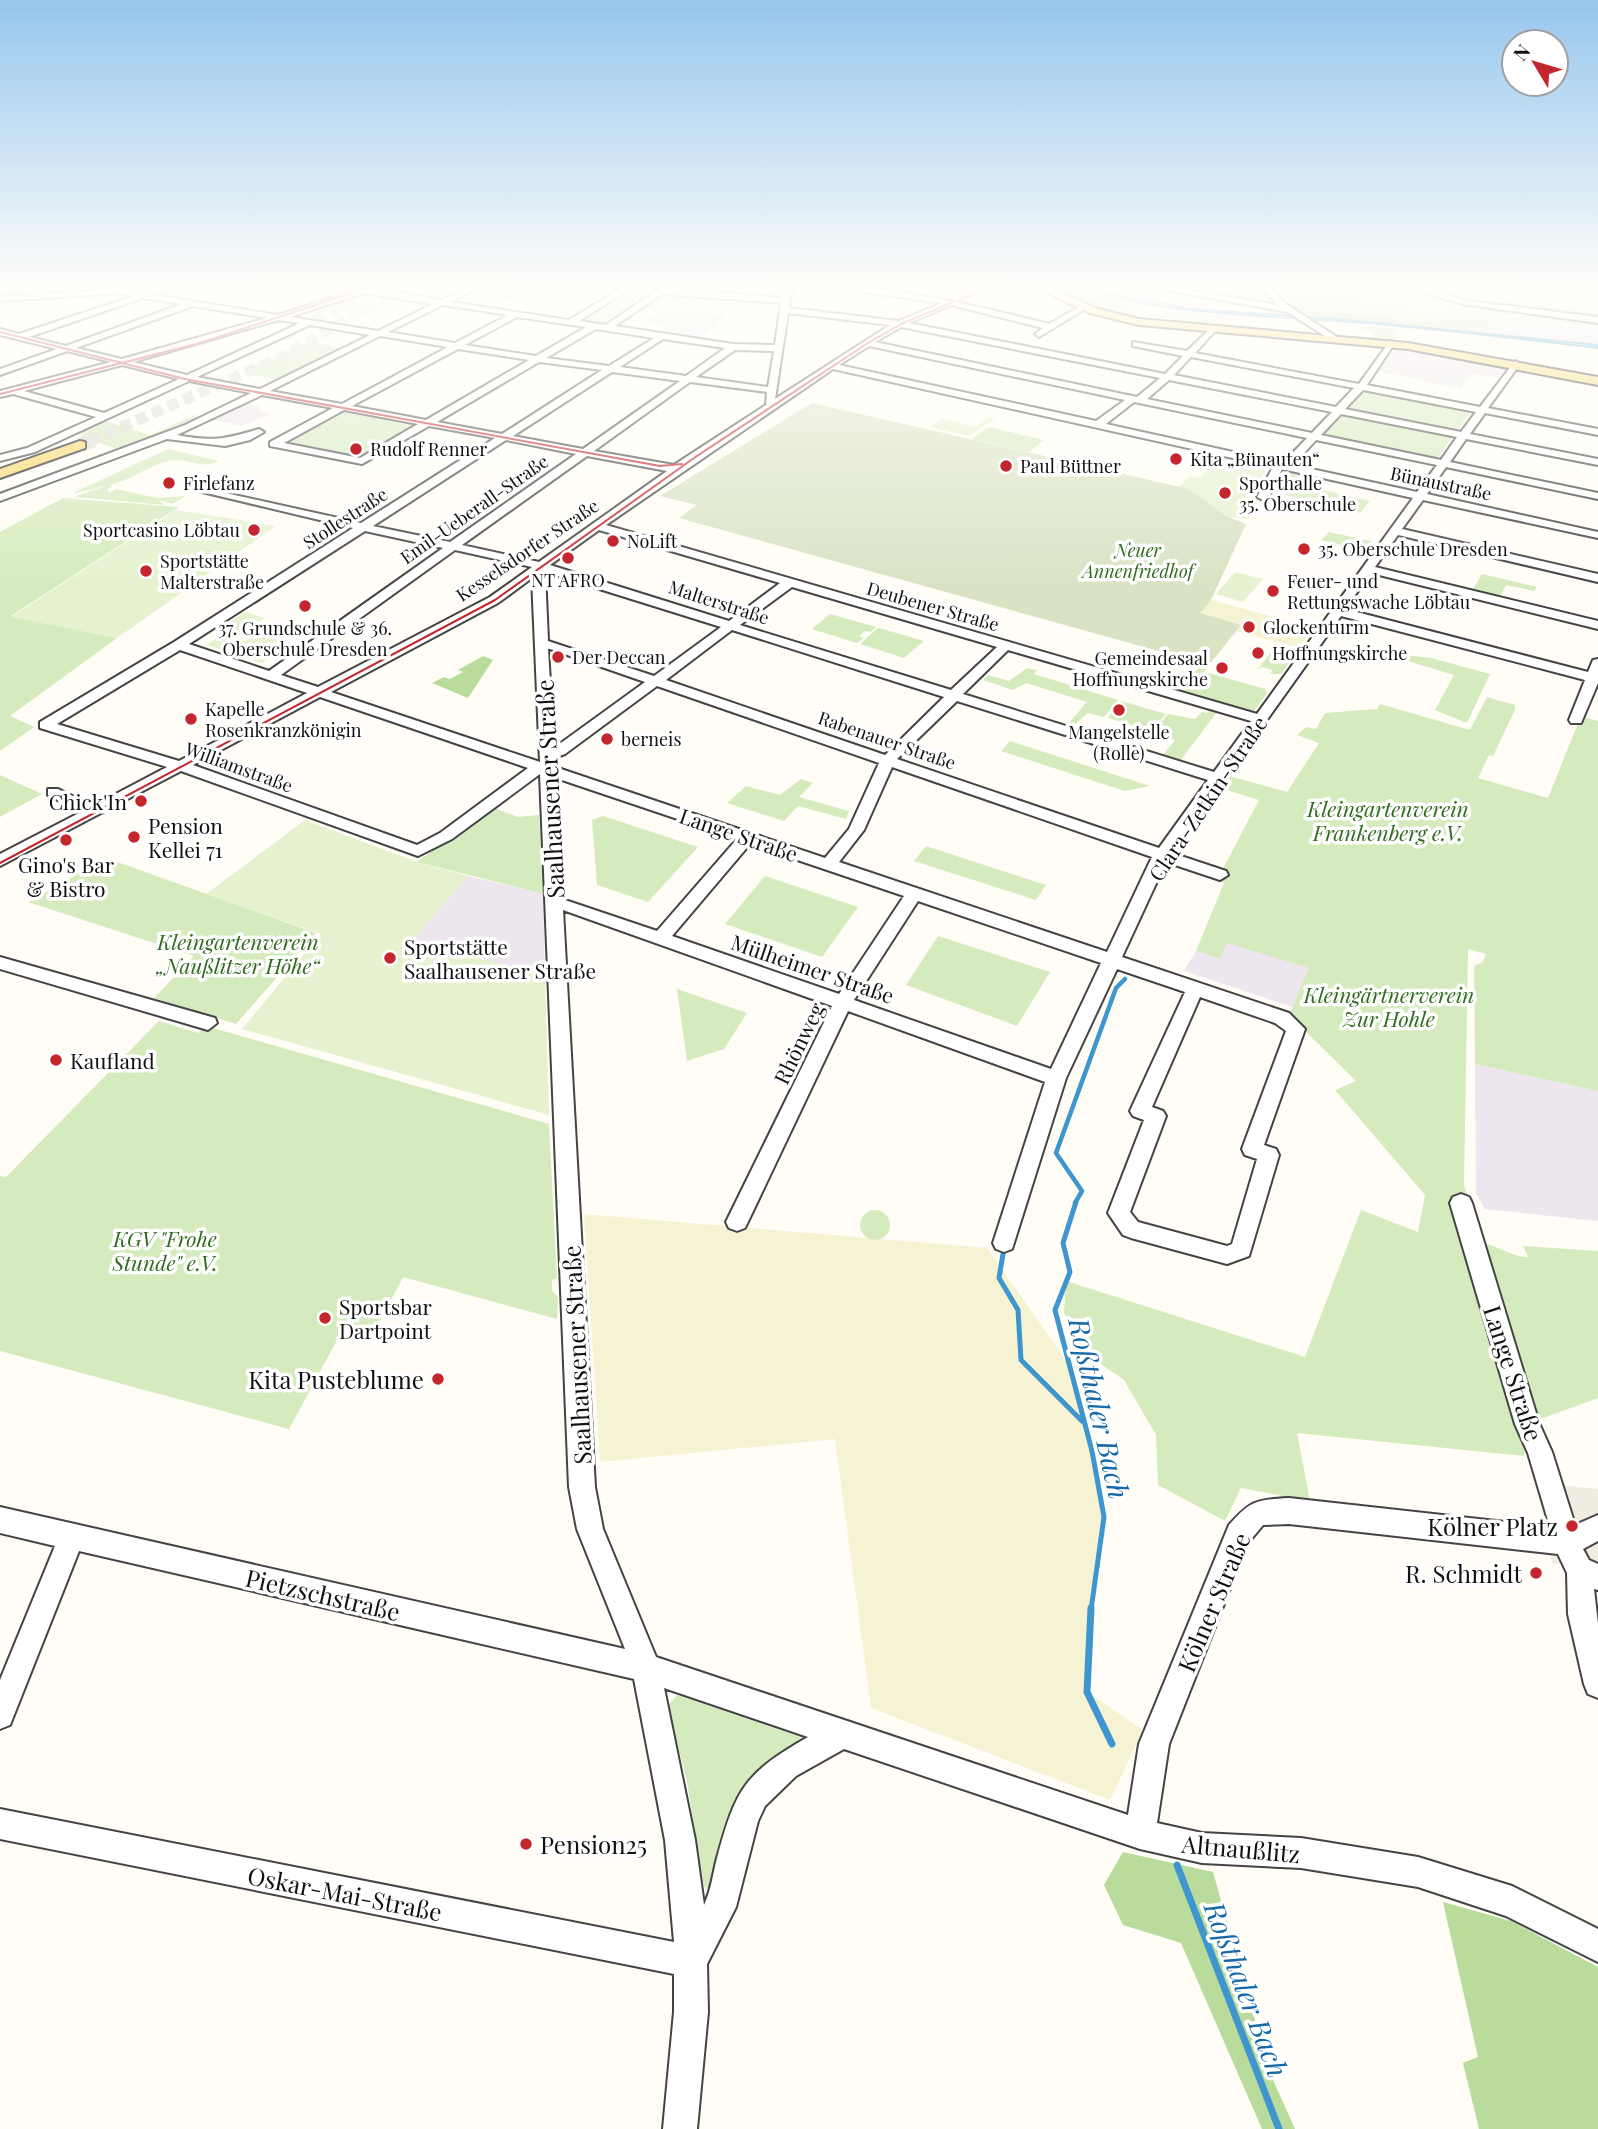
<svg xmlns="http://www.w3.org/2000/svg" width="1598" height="2129" viewBox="0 0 1598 2129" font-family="'Playfair Display',serif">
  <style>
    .industrial { fill: #eee6ef }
    .farmland { fill: #f6f3d4 }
    .green { fill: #d5ebbd }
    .forest { fill: #b9dc9c }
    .cemetery { fill: #d9e3c4 }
    .pitch { fill: #e6f2cf }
    .plaza { fill: #f1ede2 }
    .water { fill: #b9e0f7; stroke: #3f96cf; stroke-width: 2 }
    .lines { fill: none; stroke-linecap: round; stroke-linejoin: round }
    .stream-far2 { stroke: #3f96cf; stroke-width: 4.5 }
    .stream-far1 { stroke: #3f96cf; stroke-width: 5 }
    .stream { stroke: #3f96cf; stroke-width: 7 }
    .major-tunnel-far1 { stroke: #dbdad3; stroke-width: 11; stroke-dasharray: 11 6; stroke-linecap: butt }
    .major-tunnel { stroke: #dbdad3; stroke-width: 15; stroke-dasharray: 15 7; stroke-linecap: butt }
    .minor-casing { stroke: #444; stroke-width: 4 }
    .major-casing { stroke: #222; stroke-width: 4 }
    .minor { fill: #fff; fill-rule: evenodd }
    .major { fill: #f9d66b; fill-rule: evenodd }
    .tram { stroke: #c4262e; stroke-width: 2 }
    .rail-casing { stroke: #c4262e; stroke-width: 2.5 }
    .rail { stroke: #fff; stroke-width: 2; stroke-dasharray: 6; stroke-linecap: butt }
    .poi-dot { fill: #c4262e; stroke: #fff; stroke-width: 2.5 }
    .labels { text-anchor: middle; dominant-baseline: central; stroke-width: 7; stroke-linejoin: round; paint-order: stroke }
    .far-poi-label { font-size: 18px; fill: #111; stroke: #fff; text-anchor: start }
    .far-street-label { font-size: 18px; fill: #111; stroke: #fff }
    .far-park-label { font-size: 18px; font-style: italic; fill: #2f6b1f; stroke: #fff }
    .street-label { font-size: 21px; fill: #111; stroke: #fff }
    .poi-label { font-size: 21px; fill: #111; stroke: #fff; text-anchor: start }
    .park-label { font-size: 21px; font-style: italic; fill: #2f6b1f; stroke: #fff }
    .near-street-label { font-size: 24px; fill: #111; stroke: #fff }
    .near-poi-label { font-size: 24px; fill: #111; stroke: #fff; text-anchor: end }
    .near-water-label { font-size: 28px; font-style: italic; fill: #1768a6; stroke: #fff }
  </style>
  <rect width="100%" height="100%" fill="#fffdf5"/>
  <!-- industrial -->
  <path class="industrial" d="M1371,287H1592L1598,289V344L1469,331L1497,327L1482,321L1393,310L1353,297L1379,290Z
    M666,293L711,298H729L710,313L724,315L723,320L698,339L661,334L669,327L640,323L657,311L642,309Z
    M347,298L390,307L372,315L316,308Z
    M1161,310L1187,313L1226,316L1222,327L1154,321Z
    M1394,346L1508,366L1499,378L1471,373L1461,389L1378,371Z
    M244,404L259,406L260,412L272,414L242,426L212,420Z
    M468,876L543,894L545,975L411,941Z
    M1227,942L1310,968L1292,1007L1184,971L1196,951L1220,959Z
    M1475,1064L1598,1091V1221L1485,1209L1476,1194Z"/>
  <!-- farmland -->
  <path class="farmland" d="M1211,600L1314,628L1299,648L1235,631L1240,625L1199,613Z
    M584,1214L987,1248L1066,1360L1092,1451L1104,1517L1091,1610L1087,1692L1143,1730L1110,1800L871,1708L835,1439L600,1462Z"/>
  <!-- green -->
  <path class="green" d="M0,287H155L0,298Z
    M498,287H596L573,298L529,293L516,301L483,297Z
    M633,287H662L607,324L581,320Z
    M1068,287L1127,303L1122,308L1136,312L1127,317L1087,305L1055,290Z
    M1194,287H1262L1270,298C1249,305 1222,296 1202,293L1205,290Z
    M1272,287H1371L1381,291L1355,297L1395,310L1482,321L1497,327L1490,330L1469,331L1405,325L1391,315L1314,312L1308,315L1285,302Z
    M1321,322L1396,329L1397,342L1372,340V332L1355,326Z
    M307,342L345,348L280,380L242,373Z
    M1366,390L1472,410L1457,431L1347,409Z
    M342,412H345L415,426L361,457L284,442Z
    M195,415L205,419L123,451L85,438L89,435L71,434L102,420L150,435Z
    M1343,415L1452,437L1437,459L1323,436Z
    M989,427L1044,440L1029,452L972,439Z
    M168,449L219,461C203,469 192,460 176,460C156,460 131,481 109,485L112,487L107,489L109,493L116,489L157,498L186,496L172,504L159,500L165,505L74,497L106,486L71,494Z
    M1292,471L1304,473L1296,484L1370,501L1360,513L1274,492Z
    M63,498L179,507L11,616L117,638L10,716L34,727L0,751V532Z
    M1329,532L1371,541L1364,551L1321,540Z
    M1482,574L1537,587L1534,591L1506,585L1500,597L1472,591Z
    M830,614L876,627L870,632L865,631L859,636L864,638L857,643L812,629Z
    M878,628H879L924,641L904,658L860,644Z
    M1277,645L1298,651L1281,674H1270L1273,670L1262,667L1257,670Z
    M1378,652L1431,658L1490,674L1467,723L1435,710L1454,675Z
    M1199,667L1206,669L1205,672L1265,689L1267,693L1254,711H1249L1180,691Z
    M1027,668L1037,670L1034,674L1118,700L1104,717L1088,713L1072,727L1067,725L1087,702L1026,683L1013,690L983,680L988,675L1009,681Z
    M1487,697L1515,705V710L1493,756L1489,755L1478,778L1548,798L1578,723L1581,724L1584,717L1598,721V1091L1475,1064L1474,966L1483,962L1486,954L1468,949L1464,1186L1470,1201L1472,1240C1492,1242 1512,1258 1528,1257L1523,1246L1598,1251V1398L1527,1424L1524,1456L1297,1433L1310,1501L1241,1488L1225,1521L1158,1485L1156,1435L1124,1380L1092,1358L1064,1313L1066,1281L1305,1357L1361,1210L1418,1232L1425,1195L1335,1090L1356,1081L1289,1015L1309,968L1227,943L1220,959L1196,951L1224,883L1217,880L1259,800L1220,788L1229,776L1287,792L1319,743L1297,735L1306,727L1316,729L1325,713L1377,709L1380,704L1470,730Z
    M1121,701L1166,714L1151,731L1108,718L1114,709L1124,710L1116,707Z
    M1210,709L1217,712L1180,761L1163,755L1175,740L1152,733L1168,714L1195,719L1202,712L1207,713Z
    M1010,741L1150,786L1125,791L1001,751Z
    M0,775L42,794L0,817Z
    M801,779L813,783L799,797L849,811L846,819L798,806L784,821L727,803L746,786L780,795Z
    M492,807L518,817L539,815L543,894L417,862Z
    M603,816L698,847L648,902L597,885L592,820Z
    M926,846L1046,885L1036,900L914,861Z
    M106,858L316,933L236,1024L154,998L194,956L28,902Z
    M765,876L858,907L822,957L725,924Z
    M938,936L1050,972L1017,1026L906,985Z
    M677,989L747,1013L724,1049L687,1061Z
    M159,1021L198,1033L206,1026L549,1124L557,1278L552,1280V1291L558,1297L557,1319L403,1277L373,1335L343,1329L289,1429L0,1351V1176L6,1177Z
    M860 1225a15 15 0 1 1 30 0a15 15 0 1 1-30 0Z
    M677,1695L806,1739L783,1756L714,1889L704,1887L687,1782L668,1706Z"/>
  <!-- forest -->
  <path class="forest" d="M1314,312L1391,315L1405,325L1308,315Z
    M483,656L493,660L468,698L432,683L444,677L450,679L463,672L458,670Z
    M1123,1852L1213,1872L1270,2073L1295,2129H1262L1181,1943L1123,1925L1104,1885Z
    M1443,1902L1511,1921L1598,1967V2129H1479L1463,2063L1478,2057Z"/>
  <!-- cemetery -->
  <path class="cemetery" d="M812,403L1189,489L1228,517L1246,524L1211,600L1200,613L1241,625L1209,665L679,518L697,505L660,496Z"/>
  <!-- pitch -->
  <path class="pitch" d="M990,417L996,418L969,436L930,427L942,419L975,427Z
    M1222,456L1274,466L1272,470L1266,469L1259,483L1265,485L1249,519L1228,517L1189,489L1179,487L1190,476L1199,478Z
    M176,510L276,526L117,638L11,617Z
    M1235,572L1263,579L1243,602L1216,594Z
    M245,612L265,618L235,639L246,641L258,634L292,643L262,663L207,645L223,633L216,630Z
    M305,820L417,862L468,876L412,941L545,975L549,1115L242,1029L321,934L206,894Z"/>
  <!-- plaza -->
  <path class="plaza" d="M1537,1483L1598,1489V1571L1552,1563Z"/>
  <!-- water -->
  <path class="water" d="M1077,287L1192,309L1340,319L1598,345V348C1512,338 1425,327 1339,321C1250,315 1162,314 1077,287Z"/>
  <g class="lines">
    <!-- stream-far2 -->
    <path class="stream-far2" d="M1075,1203L1082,1191L1056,1153L1116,988L1125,979"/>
    <!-- stream-far1 -->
    <path class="stream-far1" d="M1076,1202L1063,1243L1070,1272L1055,1310L1092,1451L1104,1517L1091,1610
      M1003,1254L999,1278L1018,1310L1021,1360L1082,1421"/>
    <!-- stream -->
    <path class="stream" d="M1091,1608L1087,1692L1112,1744
      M1177,1865L1279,2129"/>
    <!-- major-tunnel-far1 -->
    <path class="major-tunnel-far1" d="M285,335L365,294
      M90,441L286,355L401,287"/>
    <!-- major-tunnel -->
    <path class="major-tunnel" d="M80,445L95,439"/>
    <defs>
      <path id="minor" d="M161,287H220L164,291Z
        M366,287L441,300L467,287H478L451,302L569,320L623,287H633L579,321L606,325L662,287L782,298L784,287H792L789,308L899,321L942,303L827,287C903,287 976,306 1049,324L1082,305L1085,309L1039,337L1035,334L1043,328L951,305L909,323L1165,374L1183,356L1133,346V342L1187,351L1213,326L1217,329L1195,353L1359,384L1390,341L1394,344L1367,385L1480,407L1515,361L1520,364L1488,408L1598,429V435L1485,413L1470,434L1598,459V465L1466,439L1450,462L1598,493V499L1446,467L1427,494L1598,532V538L1423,500L1402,529L1598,574V582L1398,535L1375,567L1598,621V629L1371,573L1345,609L1588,672L1593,660L1598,659V683L1581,723H1571L1569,720L1585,680L1341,616L1172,853L1226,871L1228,875L1220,880L1166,862L1122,957L1289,1013L1305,1029L1264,1145L1276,1149L1279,1155L1249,1256L1227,1264L1131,1238L1123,1235L1108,1213L1144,1120L1133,1116L1130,1111L1185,992L1117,969L1066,1078L1012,1249L1004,1252L996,1249L993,1243L1045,1082L848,1011L745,1228L737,1231L729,1228L726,1222L832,1006L563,910L595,1487L603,1529L656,1657L1128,1815L1139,1744L1229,1525C1251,1500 1256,1500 1289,1498L1550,1527L1528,1453L1515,1424L1450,1203L1453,1197L1461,1194L1469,1197L1472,1203L1539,1423L1552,1452L1575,1525L1598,1515V1541L1583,1549L1589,1560L1598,1564V1590L1594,1589L1598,1624V1698L1588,1694L1584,1684L1568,1614L1567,1573L1558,1554L1289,1524L1263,1525L1248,1543L1169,1744L1157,1823L1202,1833L1301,1838L1418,1857L1512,1886L1598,1929V1962L1506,1916L1418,1887L1301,1868L1202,1863L1140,1849L844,1749L796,1776L765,1806L758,1821L736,1907L707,1964L708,2012L697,2129H663L674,2012V1974L0,1839V1809L674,1942L665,1840L634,1679L79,1551L10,1725L0,1729V1680L55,1546L0,1533V1507L625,1649L577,1529L569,1487L540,774L452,839L418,856L181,771L0,866V854L81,812L48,795V789H58L93,806L167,767L40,728V722L174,642L353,528L198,491V487L361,523L495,438L429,426L362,464L270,446V442L333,408L262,395L177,435C213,442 226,439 259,429L264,432L250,440L225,446L167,439L0,501V494L185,425L251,393L189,381L35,452L0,461V455L27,448L96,417L13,394L0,397V391L111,362L67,351L0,375V369L57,349L0,335V329L19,334L134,296L119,293L0,301V297L134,288L138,290L136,292L278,315ZM364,293L433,304L378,331L290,317ZM662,294L781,303L775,345L733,344L615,326ZM143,298L182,304L66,346L29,337ZM443,305L508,315L455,343L388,332ZM193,306L267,318L122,359L76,348ZM788,313L890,325L775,399ZM517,317L586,327L536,356L465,345ZM279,320L300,323L187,375L133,362ZM310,325L370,335L260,389L197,377ZM901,327L1160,378L1137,397L875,342ZM596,329L654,338L609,366L546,358ZM380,336L448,347L342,404L270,391ZM663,339L725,348L686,376L620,367ZM869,346L1125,400L1096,421L839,365ZM458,349L529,360L426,420L352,406ZM735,350L774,351L768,387L696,377ZM1191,357L1354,388L1336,407L1174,375ZM539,362L602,370L502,434L437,422ZM122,365L179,379L104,413L24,391ZM833,369L1273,467L1257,497L1263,500L1269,497L1282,469L1413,498L1257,714L606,525ZM612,372L680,381L583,449L513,436ZM1169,380L1332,412L1312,433L1147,399ZM690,382L767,392L766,405L674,465L594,451ZM1363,390L1476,412L1461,432L1345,409ZM1134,402L1139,403L1307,438L1283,463L1106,424ZM344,410L418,424L360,458L284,443ZM1341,414L1457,437L1441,460L1321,435ZM506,440L576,454L450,542L373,526ZM1316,440L1437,465L1417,492L1293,465ZM587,456L667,471L539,562L462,545ZM599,530L780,583L729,621L550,565ZM365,531L443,548L269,671L189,644ZM455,550L532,567L490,597L318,687L281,675ZM545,572L721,627L654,676L548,641ZM532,578L540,762L331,692L498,603ZM792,587L997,647L951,690L740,625ZM732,630L944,697L885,755L666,680ZM548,649H550L645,682L554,748ZM180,650L307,693L179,761L57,724ZM1008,650L1251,721L1214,772L963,694ZM657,686L879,763L849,829L825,858L555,767L554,758L565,754ZM320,697L528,768L440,833L417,845L193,765ZM957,701L1208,780L1159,848L897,759ZM892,767L1152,857L1107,952L839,862L864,830ZM556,778L737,839L657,931L562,899ZM750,844L904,896L839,994L672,936ZM918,901L1101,963L1051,1069L854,1000ZM1200,997L1275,1023L1286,1031L1242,1149L1245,1155L1257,1159L1232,1244L1227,1246L1138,1222L1130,1212L1166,1116L1163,1111L1152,1107ZM664,1688L808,1737C745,1773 736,1788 717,1858C713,1873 711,1891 704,1905L695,1840Z
        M1150,287H1171L1277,305L1262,287H1271L1283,302L1340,339L1333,341L1287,312Z
        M1407,287H1421L1463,300L1598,317V323L1462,304Z
        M0,957L215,1018L217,1023L208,1030L0,969Z"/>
      <path id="major" d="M1035,287H1049L1098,309L1139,319L1408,343L1598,377V385L1408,349L1139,325L1090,313Z
        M80,441L85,442V448L0,478V469Z"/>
    </defs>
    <!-- minor casing -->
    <use href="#minor" class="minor-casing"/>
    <!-- major casing -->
    <use href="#major" class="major-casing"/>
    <!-- minor -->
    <use href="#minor" class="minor"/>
    <!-- major -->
    <use href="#major" class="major"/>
    <!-- tram -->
    <path class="tram" d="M0,332L185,379L660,466L682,464
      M0,394L200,343L370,287
      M0,863L495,600L694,458L868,343L901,324L989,287"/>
    <defs>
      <path id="rail" d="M1588,287L1598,290"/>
    </defs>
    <!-- rail casing -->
    <use href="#rail" class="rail-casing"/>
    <!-- rail -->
    <use href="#rail" class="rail"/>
  </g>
  <!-- sky -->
  <linearGradient id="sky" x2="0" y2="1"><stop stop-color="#95c6ee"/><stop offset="0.49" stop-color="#fffefa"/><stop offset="1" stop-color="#fffefa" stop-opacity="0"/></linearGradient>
  <rect width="1598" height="585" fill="url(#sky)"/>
  <!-- markers -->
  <g class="poi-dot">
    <circle cx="356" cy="449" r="7"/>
    <circle cx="1176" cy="459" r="7"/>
    <circle cx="1006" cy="466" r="7"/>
    <circle cx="169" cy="483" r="7"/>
    <circle cx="1225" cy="493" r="7"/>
    <circle cx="254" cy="530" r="7"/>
    <circle cx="613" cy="541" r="7"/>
    <circle cx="1304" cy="549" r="7"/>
    <circle cx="568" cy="558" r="7"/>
    <circle cx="146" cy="571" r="7"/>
    <circle cx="1273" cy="591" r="7"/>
    <circle cx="305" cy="606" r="7"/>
    <circle cx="1249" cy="627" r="7"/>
    <circle cx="1258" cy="653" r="7"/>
    <circle cx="558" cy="657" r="7"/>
    <circle cx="1222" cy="668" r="7"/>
    <circle cx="1119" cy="710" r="7"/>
    <circle cx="191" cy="719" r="7"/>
    <circle cx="607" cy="739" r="7"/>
    <circle cx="141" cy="801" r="7"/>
    <circle cx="134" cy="837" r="7"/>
    <circle cx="66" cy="840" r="7"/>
    <circle cx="390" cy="958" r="7"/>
    <circle cx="56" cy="1060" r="7"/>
    <circle cx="325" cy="1318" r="7"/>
    <circle cx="438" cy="1379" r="7"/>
    <circle cx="1572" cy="1526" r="7"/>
    <circle cx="1536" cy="1573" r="7"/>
    <circle cx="526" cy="1844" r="7"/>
  </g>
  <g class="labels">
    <!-- far-poi labels -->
    <g class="far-poi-label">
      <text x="370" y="449">Rudolf Renner</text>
      <text x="1190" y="459">Kita „Bünauten“</text>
      <text x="1020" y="466">Paul Büttner</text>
      <text x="183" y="483">Firlefanz</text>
      <text x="1239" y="483">Sporthalle<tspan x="1239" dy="21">35. Oberschule</tspan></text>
      <text x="240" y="530" text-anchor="end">Sportcasino Löbtau</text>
      <text x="627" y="541">NoLift</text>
      <text x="1318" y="549">35. Oberschule Dresden</text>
      <text x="160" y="561">Sportstätte<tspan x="160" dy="21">Malterstraße</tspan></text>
      <text x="568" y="580" text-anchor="middle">NT AFRO</text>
      <text x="1287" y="581">Feuer- und<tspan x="1287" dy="21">Rettungswache Löbtau</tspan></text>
      <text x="1263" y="627">Glockenturm</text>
      <text x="305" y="628" text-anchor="middle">37. Grundschule &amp; 36.<tspan x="305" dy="21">Oberschule Dresden</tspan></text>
      <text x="1272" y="653">Hoffnungskirche</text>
      <text x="572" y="657">Der Deccan</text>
      <text x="1208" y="658" text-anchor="end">Gemeindesaal<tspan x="1208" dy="21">Hoffnungskirche</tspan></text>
      <text x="205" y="709">Kapelle<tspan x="205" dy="21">Rosenkranzkönigin</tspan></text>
      <text x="1119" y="732" text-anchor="middle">Mangelstelle<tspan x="1119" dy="21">(Rolle)</tspan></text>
      <text x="621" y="739">berneis</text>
    </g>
    <!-- far-street labels -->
    <g class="far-street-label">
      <text transform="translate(1441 483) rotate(12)">Bünaustraße</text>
      <text transform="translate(474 509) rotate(-35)">Emil-Ueberall-Straße</text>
      <text transform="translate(345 518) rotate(-33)">Stollestraße</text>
      <text transform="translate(527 550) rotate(-34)">Kesselsdorfer Straße</text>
      <text transform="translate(719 602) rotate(18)">Malterstraße</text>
      <text transform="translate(933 606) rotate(16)">Deubener Straße</text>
      <text transform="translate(887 740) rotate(19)">Rabenauer Straße</text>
      <text transform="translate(239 767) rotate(20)">Williamstraße</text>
    </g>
    <!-- far-park labels -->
    <g class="far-park-label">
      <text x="1138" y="550">Neuer<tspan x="1138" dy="21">Annenfriedhof</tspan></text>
    </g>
    <!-- street labels -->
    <g class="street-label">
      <text transform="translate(1207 798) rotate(-56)">Clara-Zetkin-Straße</text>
      <text transform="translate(739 834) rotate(19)">Lange Straße</text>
      <text transform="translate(813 968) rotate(19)">Mülheimer Straße</text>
      <text transform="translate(798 1043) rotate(-64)">Rhönweg</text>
    </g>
    <!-- poi labels -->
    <g class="poi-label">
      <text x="127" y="801" text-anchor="end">Chick'In</text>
      <text x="148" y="825">Pension<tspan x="148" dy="24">Kellei 71</tspan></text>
      <text x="66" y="864" text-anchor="middle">Gino's Bar<tspan x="66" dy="24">&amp; Bistro</tspan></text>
      <text x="404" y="946">Sportstätte<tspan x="404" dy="24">Saalhausener Straße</tspan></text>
      <text x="70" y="1060">Kaufland</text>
      <text x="339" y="1306">Sportsbar<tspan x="339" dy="24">Dartpoint</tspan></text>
    </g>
    <!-- park labels -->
    <g class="park-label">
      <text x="1388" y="808">Kleingartenverein<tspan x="1388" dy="24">Frankenberg e.V.</tspan></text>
      <text x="238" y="941">Kleingartenverein<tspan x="238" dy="24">„Naußlitzer Höhe“</tspan></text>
      <text x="1389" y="994">Kleingärtnerverein<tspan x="1389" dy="24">Zur Hohle</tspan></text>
      <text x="165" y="1238">KGV "Frohe<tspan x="165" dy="24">Stunde" e.V.</tspan></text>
    </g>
    <!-- near-street labels -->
    <g class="near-street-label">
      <text transform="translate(549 789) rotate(-93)">Saalhausener Straße</text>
      <text transform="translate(576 1355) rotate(-93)">Saalhausener Straße</text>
      <text transform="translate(1514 1373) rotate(72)">Lange Straße</text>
      <text transform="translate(323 1594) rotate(13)">Pietzschstraße</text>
      <text transform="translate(1213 1602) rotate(-67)">Kölner Straße</text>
      <text transform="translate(1241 1848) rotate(5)">Altnaußlitz</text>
      <text transform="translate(345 1893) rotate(11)">Oskar-Mai-Straße</text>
    </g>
    <!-- near-poi labels -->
    <g class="near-poi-label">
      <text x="424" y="1379">Kita Pusteblume</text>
      <text x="1558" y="1526">Kölner Platz</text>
      <text x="1522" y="1573">R. Schmidt</text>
      <text x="540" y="1844" text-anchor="start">Pension25</text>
    </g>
    <!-- near-water labels -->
    <g class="near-water-label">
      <text transform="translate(1100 1408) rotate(77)">Roßthaler Bach</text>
      <text transform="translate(1247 1989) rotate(69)">Roßthaler Bach</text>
    </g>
  </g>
  <!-- north arrow -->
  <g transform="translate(1535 63) rotate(308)"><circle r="33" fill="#ffffff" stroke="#a0a0a0" stroke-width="2"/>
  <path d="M0-5L12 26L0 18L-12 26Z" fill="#c4262e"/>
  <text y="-10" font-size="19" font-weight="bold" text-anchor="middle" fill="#111111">N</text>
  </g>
</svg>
